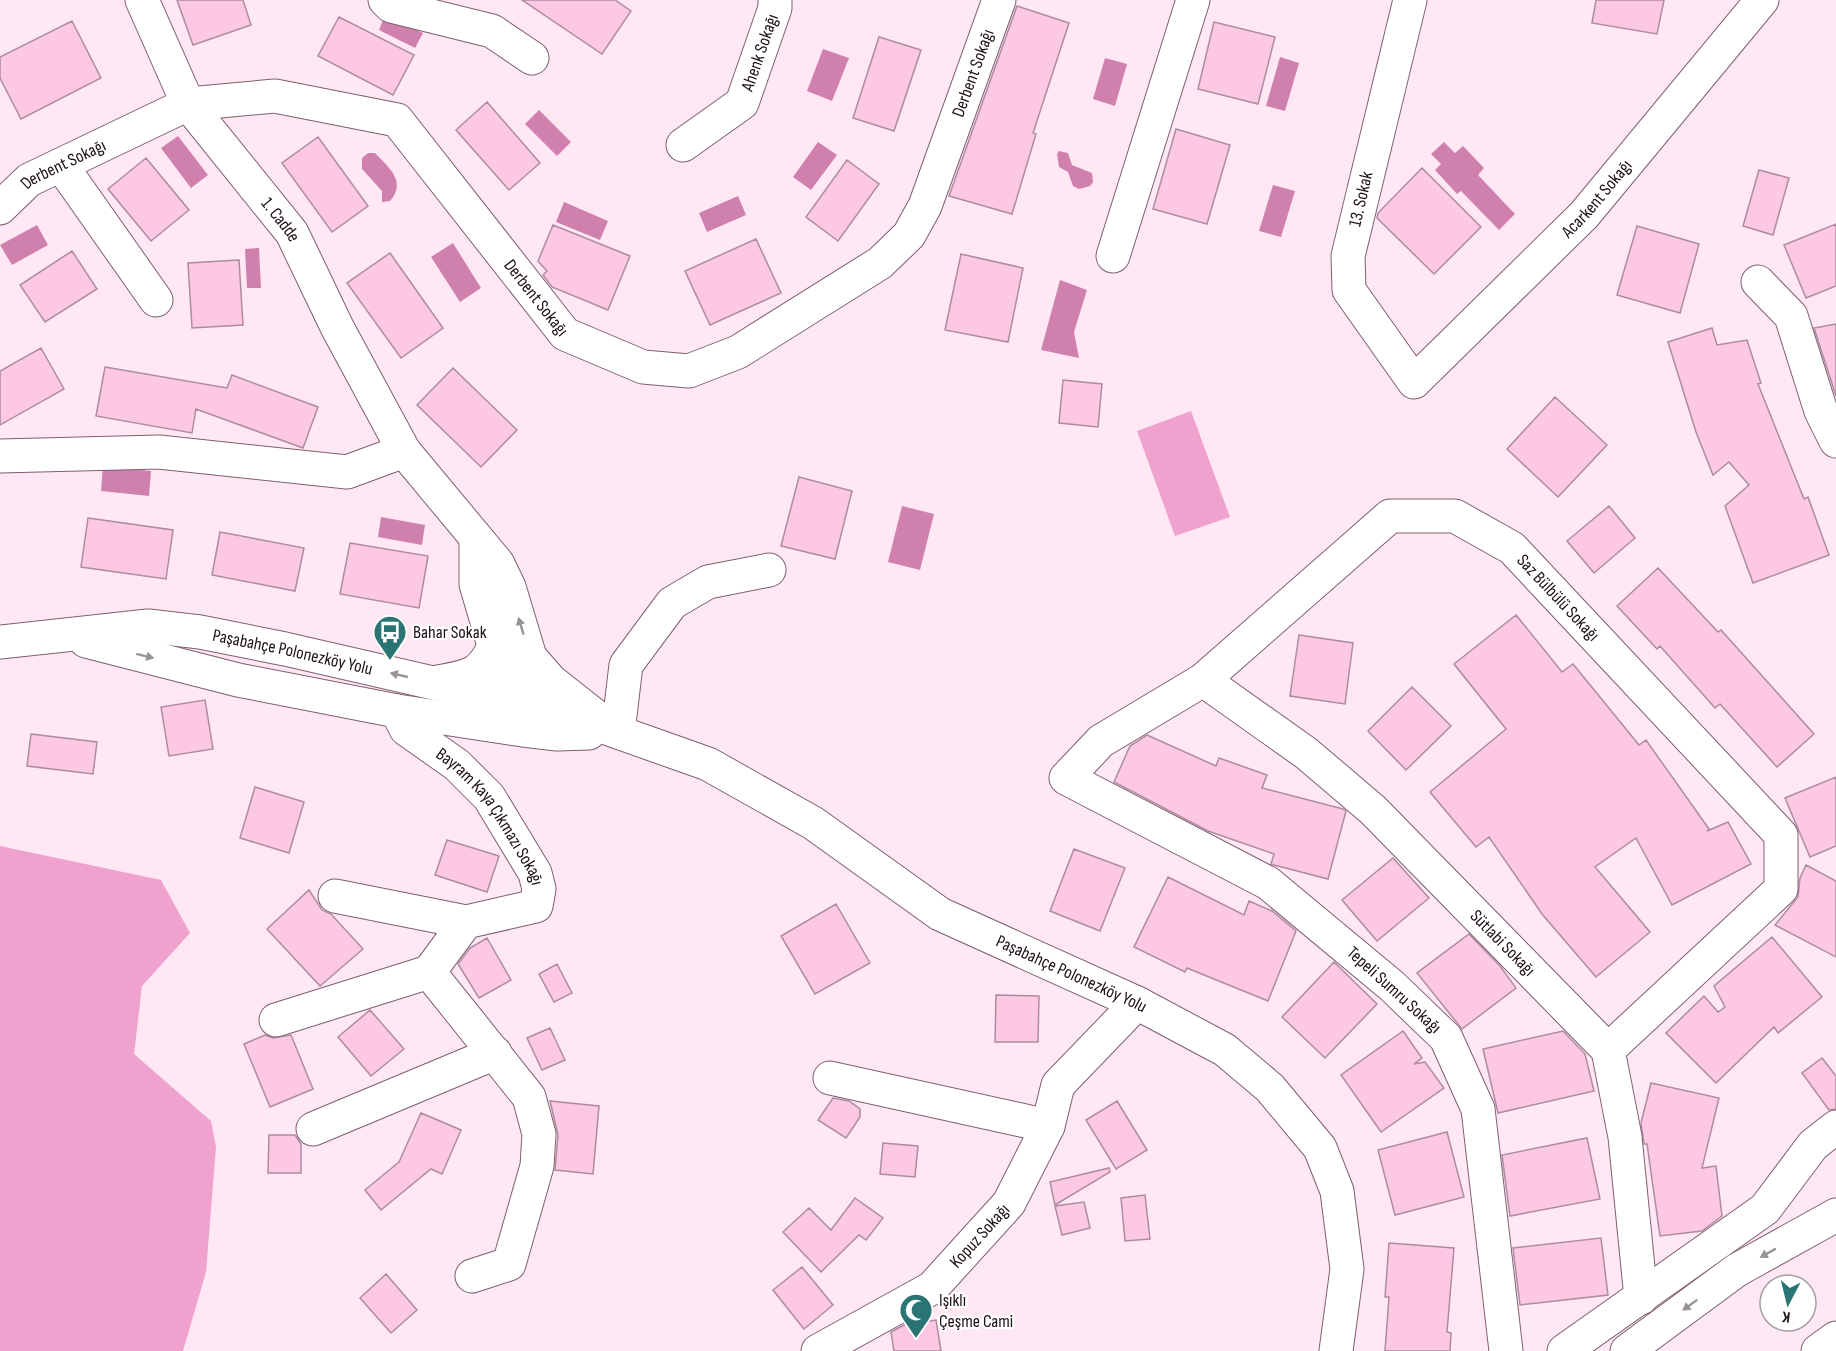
<svg xmlns="http://www.w3.org/2000/svg" width="1836" height="1351" viewBox="0 0 1836 1351" font-family="'Sofia Sans Condensed',sans-serif">
  <style>
    .green { fill: #efa2cd }
    .water { fill: #d080ad }
    .building { fill: #fcc8e3; stroke: #ae8b9e; stroke-width: 1.5 }
    .lines { fill: none; stroke-linecap: round; stroke-linejoin: round }
    .minor-casing { stroke: #7e5e70; stroke-width: 35 }
    .major-casing { stroke: #7e5e70; stroke-width: 35 }
    .highway-casing { stroke: #7e5e70; stroke-width: 35 }
    .minor { stroke: #fff; stroke-width: 33 }
    .major { stroke: #fff; stroke-width: 33 }
    .highway { stroke: #fff; stroke-width: 33 }
    .oneway { fill: #999397 }
    .labels { text-anchor: middle; dominant-baseline: central; stroke-width: 4.5; stroke-linejoin: round; paint-order: stroke }
    .street-label { font-size: 18px; fill: #1d1017; stroke: #fff }
    .poi-label { font-size: 18px; fill: #1d1017; stroke: #fff; text-anchor: start }
  </style>
  <rect width="100%" height="100%" fill="#ffe8f4"/>
  <!-- green -->
  <path class="green" d="M1191,411L1230,517L1175,536L1137,431Z
    M0,846L161,880L190,933L142,986L134,1054L211,1121L216,1147L206,1272L183,1351H0Z"/>
  <!-- water -->
  <path class="water" d="M385,15L423,33L415,48L379,30Z
    M823,49L849,58L832,101L807,91Z
    M1280,57L1299,63L1285,111L1266,106Z
    M1105,58L1127,64L1115,106L1093,99Z
    M539,110L571,142L557,156L525,124Z
    M178,136L208,175L191,188L161,148Z
    M818,142L837,155L811,190L793,177Z
    M1444,142L1455,153L1463,146L1484,168L1478,175L1515,214L1499,230L1461,191L1457,194L1435,170L1441,164L1431,154Z
    M1059,151L1068,153L1072,165L1092,173L1093,182L1090,186L1079,189L1073,186L1068,172L1059,167L1057,154Z
    M368,153H375C389,168 407,181 390,201L382,202V191L362,169V158Z
    M1273,185L1295,191L1281,237L1259,231Z
    M738,196L746,215L707,232L699,213Z
    M564,202L608,221L600,240L556,222Z
    M37,225L48,245L12,265L0,245Z
    M453,243L481,288L460,302L431,257Z
    M259,248L261,288H247L245,249Z
    M1060,280L1087,290L1074,332L1079,358L1041,350Z
    M103,466L151,471L149,496L101,491Z
    M902,506L934,514L920,570L888,562Z
    M381,517L425,525L422,545L378,537Z"/>
  <!-- building -->
  <path class="building" d="M177,0H243L251,25L193,45Z
    M522,0H615L631,11L602,54Z
    M1596,0H1664L1657,34L1592,23Z
    M1017,6L1069,23L1033,133L1036,134L1012,214L949,196Z
    M339,17L414,55L393,95L318,56Z
    M72,21L101,78L21,119L0,78V57Z
    M1214,22L1275,37L1258,104L1198,89Z
    M879,37L921,50L894,131L853,118Z
    M487,102L540,163L509,190L456,130Z
    M1176,129L1230,145L1207,224L1153,209Z
    M318,137L368,206L332,232L282,163Z
    M146,158L189,210L151,241L108,189Z
    M847,160L879,184L838,241L806,217Z
    M1422,168L1481,227L1434,274L1377,218L1378,213Z
    M1759,170L1789,178L1773,235L1743,226Z
    M1836,224V286L1806,298L1784,245Z
    M553,225L630,256L608,310L552,287L543,275L547,271L538,261Z
    M1637,226L1699,244L1680,313L1617,295Z
    M756,239L781,293L710,325L685,271Z
    M72,251L97,289L45,322L20,285Z
    M390,253L443,328L401,358L347,283Z
    M961,254L1023,268L1008,342L945,330Z
    M239,260L243,325L192,328L188,263Z
    M1836,324V396L1814,328Z
    M1712,328L1717,345L1747,340L1761,383L1758,384L1804,499L1808,497L1829,555L1753,583L1725,506L1749,485L1729,462L1713,475L1696,432L1668,342Z
    M41,348L64,389L0,425V371Z
    M105,367L227,388L232,375L318,407L303,448L196,409L192,433L96,416Z
    M453,368L517,430L481,467L417,405Z
    M1063,380L1102,384L1098,427L1059,423Z
    M1555,397L1607,445L1558,497L1507,449Z
    M799,477L852,491L835,559L781,546Z
    M1609,506L1635,538L1594,573L1567,541Z
    M88,518L173,530L166,579L81,567Z
    M220,532L304,548L295,591L212,575Z
    M350,543L428,556L419,608L340,594Z
    M1658,568L1718,632L1721,630L1814,734L1777,767L1720,704L1715,708L1660,646L1657,649L1617,606Z
    M1516,615L1562,672L1573,664L1639,745L1646,740L1709,829L1707,831L1728,822L1751,864L1672,905L1636,838L1595,867L1650,932L1596,977L1542,914L1489,837L1476,847L1430,792L1506,729L1454,664Z
    M1299,635L1353,643L1345,704L1290,696Z
    M1412,687L1451,726L1406,770L1368,731Z
    M205,700L213,749L169,756L161,707Z
    M31,734L97,742L93,774L27,766Z
    M1147,735L1216,766L1219,758L1267,775L1262,788L1343,809L1346,811L1328,879L1274,865L1271,864L1274,854L1208,831L1114,782L1130,746Z
    M1836,777V846L1810,857L1785,798Z
    M255,787L304,802L289,853L240,838Z
    M447,840L499,856L487,892L435,875Z
    M1074,849L1125,868L1100,931L1050,911Z
    M1393,858L1429,898L1377,941L1342,900Z
    M1806,865L1836,881V957L1775,925L1798,897L1800,878Z
    M1168,877L1244,915L1249,901L1272,911L1296,931L1268,1001L1187,968L1185,972L1134,947Z
    M309,890L322,910L331,914L363,949L320,986L267,929Z
    M836,904L870,963L815,994L781,936Z
    M1469,934L1500,966L1516,988L1462,1029L1417,973Z
    M1772,937L1822,997L1778,1033L1774,1027L1716,1083L1666,1033L1704,996L1718,1012L1725,1007L1714,986Z
    M487,938L511,980L479,998L458,964L470,948Z
    M1334,962L1377,1004L1325,1058L1282,1017Z
    M557,964L572,993L554,1002L539,974Z
    M996,995L1039,996L1038,1042H995Z
    M370,1010L404,1049L371,1076L338,1037Z
    M550,1028L565,1060L542,1070L527,1038Z
    M1403,1031L1422,1058L1414,1064L1425,1062L1444,1088L1381,1132L1341,1075Z
    M1563,1031L1585,1054L1594,1091L1498,1113L1483,1049Z
    M265,1035L273,1038L291,1035L313,1089L270,1107L244,1044Z
    M1822,1058L1836,1076V1109L1829,1110L1802,1073Z
    M1651,1083L1719,1098L1702,1168L1716,1166L1722,1216L1702,1231L1660,1236L1647,1144H1644L1641,1123Z
    M833,1098L849,1101L860,1109V1117L846,1138L818,1120Z
    M550,1101L599,1106L593,1174L555,1170L558,1135Z
    M1117,1101L1147,1150L1116,1169L1086,1120Z
    M421,1113L461,1130L442,1174L431,1169L381,1210L365,1190L399,1162Z
    M1447,1132L1464,1197L1395,1215L1378,1150Z
    M269,1135H295L301,1144V1173H268Z
    M1587,1138L1600,1199L1510,1216L1502,1155Z
    M883,1143L918,1146L915,1177L880,1174Z
    M1109,1168L1110,1172L1055,1205L1050,1182Z
    M1145,1195L1150,1239L1125,1241L1121,1198Z
    M855,1198L883,1218L866,1240L859,1235L821,1272L783,1232L809,1208L831,1230Z
    M1084,1202L1090,1228L1062,1235L1055,1206Z
    M1601,1238L1608,1295L1520,1305L1513,1248Z
    M1389,1243L1454,1248L1447,1332L1451,1333L1450,1351H1385L1389,1297H1385Z
    M802,1267L833,1305L804,1329L773,1290Z
    M386,1274L417,1310L391,1333L360,1298Z
    M936,1320L941,1351H894L891,1332L904,1325Z"/>
  <g class="lines">
    <defs>
      <g id="minor">
        <path id="s1" d="M142,0L188,104L292,233L337,327L404,451L498,564L509,587L530,657L531,686L526,704"/>
        <path d="M385,0L391,6L492,31L532,58"/>
        <path id="s2" d="M1410,0L1348,256L1349,290L1414,382L1584,215L1762,0"/>
        <path id="s3" d="M683,145L742,103L775,8V0"/>
        <path d="M61,165L156,300"/>
        <path id="s4" d="M0,208L29,180L188,104L275,96L397,120L565,334L643,367L689,371L738,352L880,263L909,235L925,206L999,0"/>
        <path d="M1113,256L1193,0"/>
        <path d="M1758,282L1791,316L1821,411L1836,441"/>
        <path d="M0,456L159,452L347,472L404,451"/>
        <path d="M476,538V584L510,700"/>
        <path id="s5" d="M1203,680L1306,753L1373,810L1608,1050L1625,1137L1641,1298"/>
        <path id="s6" d="M397,711L406,729L457,765L489,797L535,873L539,889L536,906L466,922L429,972L529,1097L539,1134L537,1166L509,1264L472,1276"/>
        <path d="M618,732L626,665L672,603L708,582L769,570"/>
        <path d="M335,896L466,922"/>
        <path d="M276,1020L429,972"/>
        <path d="M830,1078L1048,1126"/>
        <path d="M313,1129L495,1053"/>
        <path id="s7" d="M818,1351L932,1288L1009,1203L1048,1126L1058,1085L1137,1003"/>
        <path id="s8" d="M1506,1351L1478,1109L1446,1038L1392,986L1268,883L1066,778L1101,741L1203,680L1390,516H1455L1512,548L1781,835V889L1608,1050"/>
        <path d="M1564,1351L1765,1209L1813,1145L1836,1127"/>
      </g>
      <g id="major">
        <path d="M86,641L238,680L397,711L523,730L557,734L589,733"/>
        <path id="s9" d="M0,642L148,626L200,632L285,649L564,713L708,764L813,823L940,914L1137,1003L1225,1050L1270,1088L1320,1148L1337,1191L1347,1269L1336,1351"/>
        <path d="M530,657L551,681L594,715"/>
        <path d="M438,682C470,676 480,676 495,645"/>
      </g>
      <path id="highway" d="M1627,1351L1737,1270L1836,1215
        M1818,1351L1836,1338"/>
    </defs>
    <!-- minor casing -->
    <use href="#minor" class="minor-casing"/>
    <!-- major casing -->
    <use href="#major" class="major-casing"/>
    <!-- highway casing -->
    <use href="#highway" class="highway-casing"/>
    <!-- minor -->
    <use href="#minor" class="minor"/>
    <!-- major -->
    <use href="#major" class="major"/>
    <!-- highway -->
    <use href="#highway" class="highway"/>
  </g>
  <!-- one-way arrows -->
  <defs><path id="oneway-solid" d="M-6-.8H1V-3.2L6.5 0L1 3.2V.8H-6Z" transform="scale(1.5)"/></defs>
  <g class="oneway">
    <use href="#oneway-solid" transform="translate(521 626) rotate(-107)"/>
    <use href="#oneway-solid" transform="translate(145 656) rotate(14)"/>
    <use href="#oneway-solid" transform="translate(399 675) rotate(-167)"/>
    <use href="#oneway-solid" transform="translate(1768 1253) rotate(151)"/>
    <use href="#oneway-solid" transform="translate(1690 1305) rotate(144)"/>
  </g>
  <!-- icons -->
  <defs>
    <symbol id="bus-pin" viewBox="-11 -11 22 30"><path d="M0 17L-7.5 6A9.5 9.5 0 1 1 7.5 6Z" fill="#2a7474" stroke="#fff"/><path d="M-5-6H5V4H4V6H2V4H-2V6H-4V4H-5ZM-3.5-4V0h7V-4ZM-3.5 1.2v1.5H-2V1.2ZM2 1.2v1.5H3.5V1.2Z" fill="#fff"/></symbol>
    <symbol id="mosque-pin" viewBox="-11 -11 22 30"><path d="M0 17L-7.5 6A9.5 9.5 0 1 1 7.5 6Z" fill="#2a7474" stroke="#fff"/><path d="M3.5-4.9A6 6 0 1 0 3.5 4.9A5 5 0 1 1 3.5-4.9Z" fill="#fff"/></symbol>
  </defs>
  <g fill-rule="evenodd">
    <use href="#bus-pin" x="371" y="613" width="38" height="52"/>
    <use href="#mosque-pin" x="897" y="1291" width="38" height="52"/>
  </g>
  <g class="labels">
    <!-- street labels -->
    <g class="street-label">
      <text stroke="none"><textPath href="#s3" startOffset="126">Ahenk Sokağı</textPath></text>
      <text stroke="none"><textPath href="#s4" startOffset="1266">Derbent Sokağı</textPath></text>
      <text stroke="none"><textPath href="#s4" startOffset="78">Derbent Sokağı</textPath></text>
      <text stroke="none"><textPath href="#s2" startOffset="669">Acarkent Sokağı</textPath></text>
      <text transform="translate(1361 199) rotate(-77)">13. Sokak</text>
      <text stroke="none"><textPath href="#s1" startOffset="262">1. Cadde</textPath></text>
      <text stroke="none"><textPath href="#s4" startOffset="654">Derbent Sokağı</textPath></text>
      <text stroke="none"><textPath href="#s8" startOffset="1402">Saz Bülbülü Sokağı</textPath></text>
      <text stroke="none"><textPath href="#s9" startOffset="296">Paşabahçe Polonezköy Yolu</textPath></text>
      <text stroke="none"><textPath href="#s6" startOffset="144">Bayram Kaya Çıkmazı Sokağı</textPath></text>
      <text stroke="none"><textPath href="#s5" startOffset="400">Sütlabi Sokağı</textPath></text>
      <text stroke="none"><textPath href="#s9" startOffset="1148">Paşabahçe Polonezköy Yolu</textPath></text>
      <text transform="translate(1394 990) rotate(42)">Tepeli Sumru Sokağı</text>
      <text stroke="none"><textPath href="#s7" startOffset="201">Kopuz Sokağı</textPath></text>
    </g>
    <!-- poi labels -->
    <g class="poi-label">
      <text x="413" y="632">Bahar Sokak</text>
      <text x="939" y="1300">Işıklı<tspan x="939" dy="21">Çeşme Cami</tspan></text>
    </g>
  </g>
  <!-- north arrow -->
  <g transform="translate(1788 1303) rotate(187)"><circle r="28" fill="#ffffff" stroke="#a59fa2" stroke-width="1.5"/>
  <path d="M0-4.5L10 22L0 15L-10 22Z" fill="#2a7474"/>
  <text y="-9" font-size="16" font-weight="bold" text-anchor="middle" fill="#1d1017">K</text>
  </g>
</svg>
